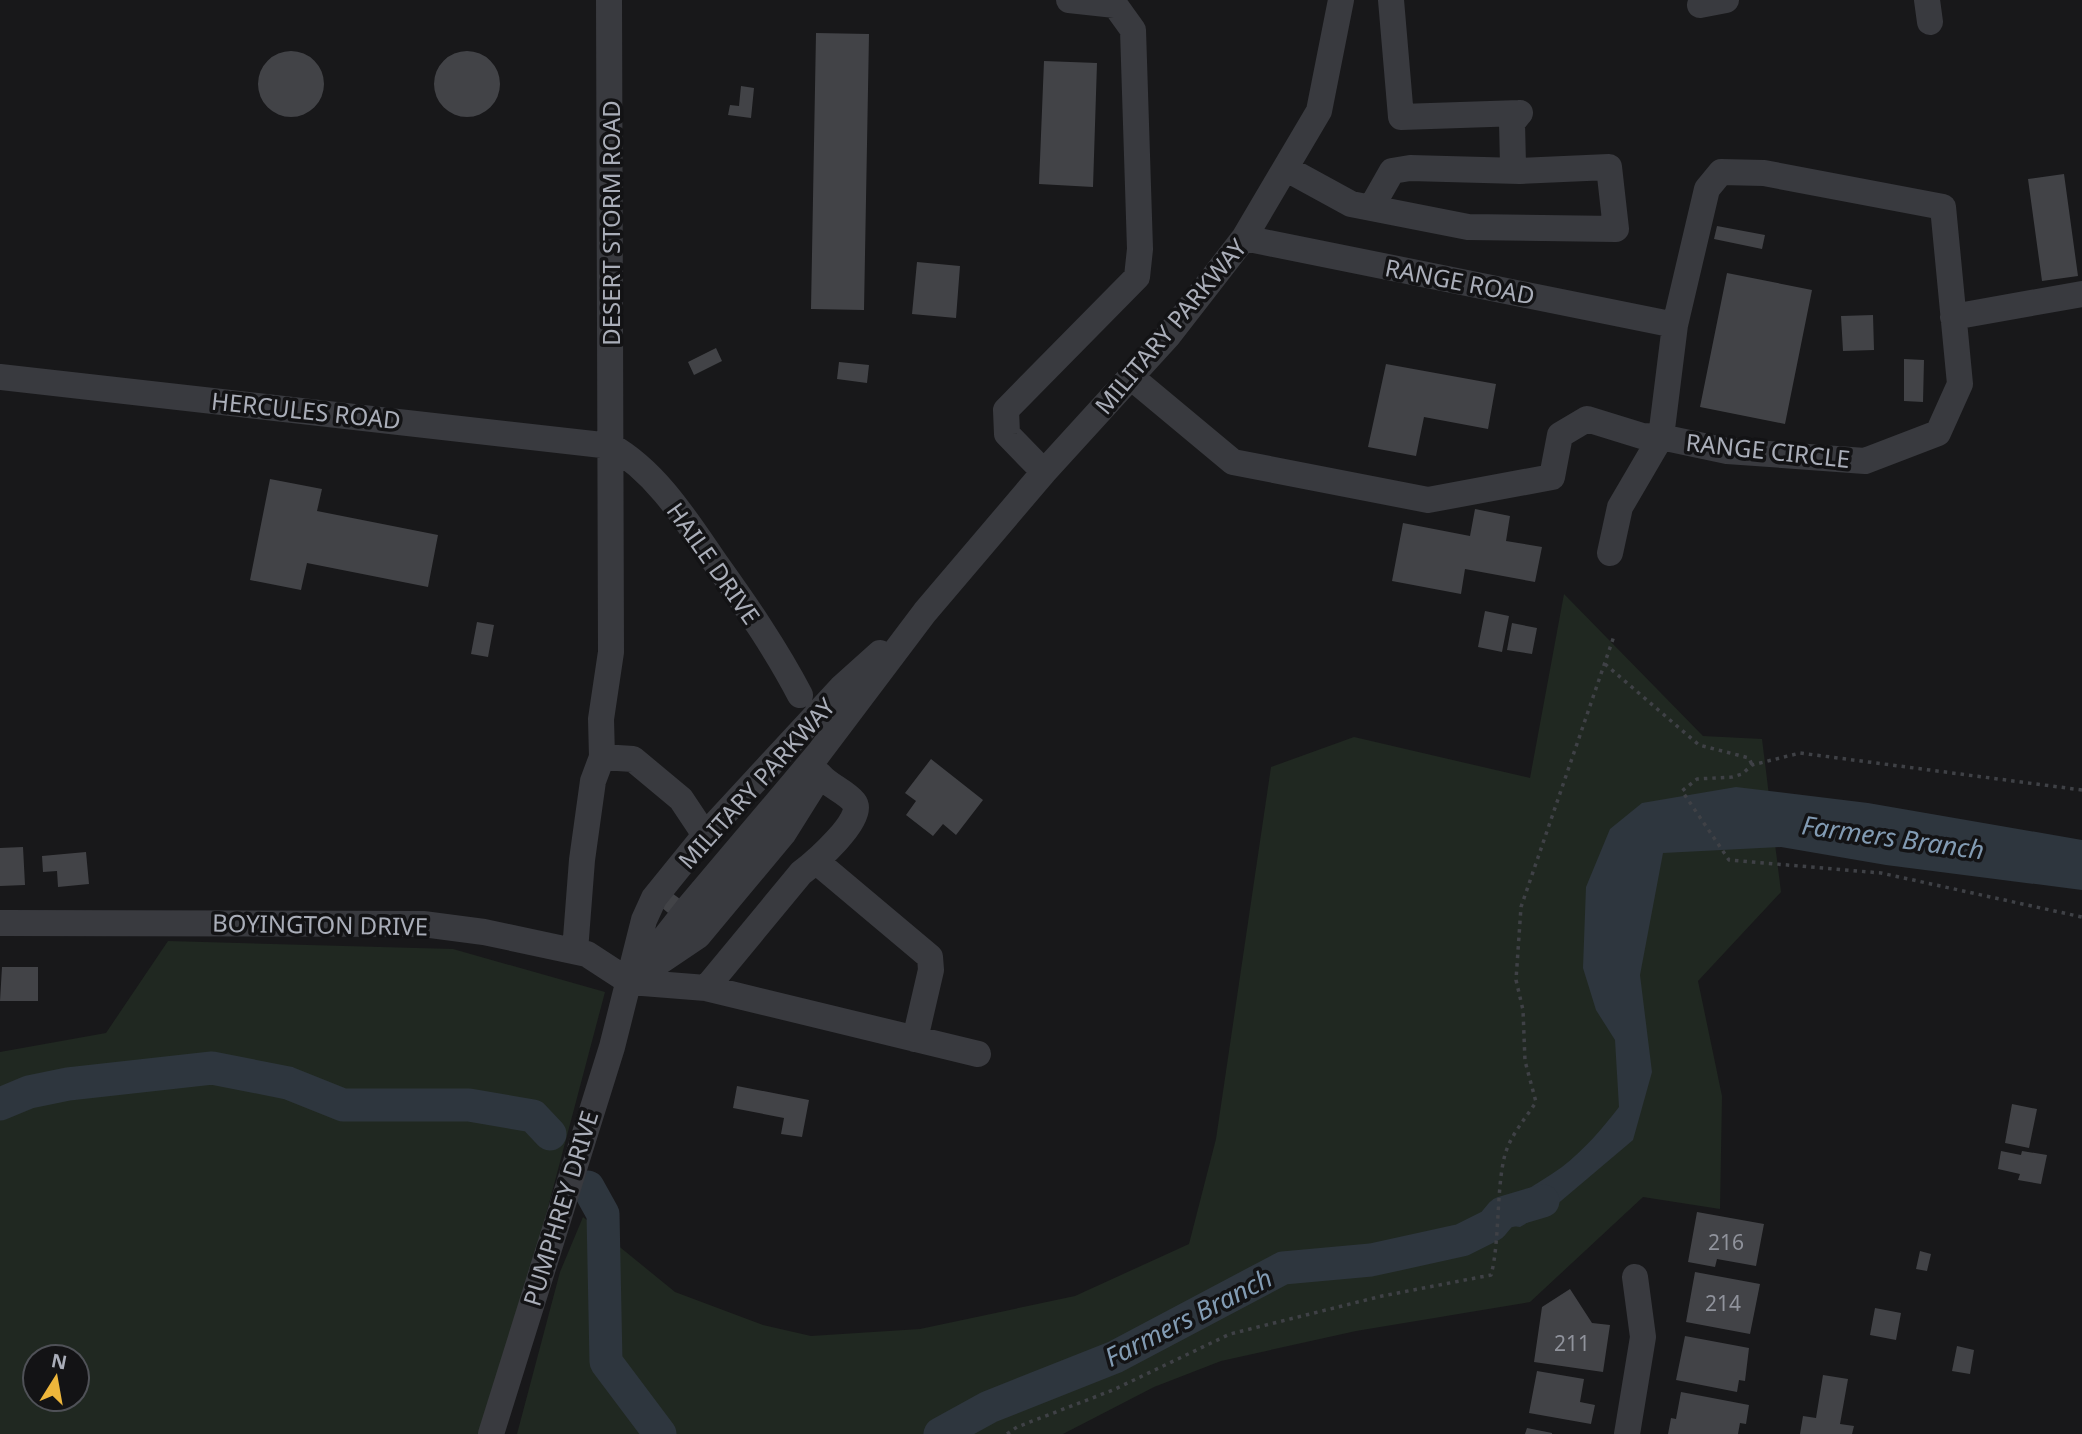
<svg xmlns="http://www.w3.org/2000/svg" width="2082" height="1434" viewBox="0 0 2082 1434" font-family="'Noto Sans',sans-serif">
  <style>
    .green { fill: #202821; fill-rule: evenodd }
    .water { fill: #2e363e }
    .lines { fill: none; stroke-linecap: round; stroke-linejoin: round }
    .river { stroke: #2e363e; stroke-width: 33 }
    .building { fill: #424347 }
    .path { stroke: #3f4146; stroke-width: 3.5; stroke-dasharray: 3.5 5; stroke-linecap: butt }
    .minor { stroke: #393a3f; stroke-width: 26 }
    .labels { text-anchor: middle; dominant-baseline: central; stroke-width: 7; stroke-linejoin: round; paint-order: stroke }
    .number-label { font-size: 21px; fill: #90939c }
    .street-label { font-size: 24px; fill: #aaaeb9; stroke: #131315 }
    .water-label { font-size: 26px; font-style: italic; fill: #829bb3; stroke: #131315 }
  </style>
  <rect width="100%" height="100%" fill="#18181a"/>
  <!-- green -->
  <path class="green" d="M1564,594L1703,736L1762,739L1781,892L1698,981L1722,1096L1720,1209L1643,1197L1530,1302L1356,1331L1221,1361L1154,1387L1063,1434H517L560,1272L583,1217L675,1292L763,1325L811,1336L920,1329L1075,1296L1189,1244L1216,1139L1271,767L1354,737L1530,778Z
    M168,941L453,949L605,992L488,1434H0V1052L106,1033ZM35,1357H77V1399H35Z"/>
  <!-- water -->
  <path class="water" d="M1736,787L1868,803L2082,840V890L1886,865L1781,847L1663,853L1640,975L1652,1072L1633,1140L1555,1206L1520,1227L1497,1224C1509,1195 1538,1185 1562,1167C1584,1150 1602,1129 1619,1107L1615,1040L1596,1010L1583,968L1586,887L1610,829L1642,803Z"/>
  <g class="lines">
    <!-- river -->
    <path class="river" d="M0,1104L29,1092L68,1084L212,1068L288,1083L343,1105H469L533,1116L550,1134
      M588,1187L603,1214L606,1362L660,1434
      M940,1434L989,1407L1115,1357L1283,1268L1371,1260L1462,1240L1492,1225L1502,1213L1543,1201"/>
  </g>
  <!-- building -->
  <path class="building" d="M816,33L869,34L864,310L811,309Z
    M258 84a33 33 0 1 1 66 0a33 33 0 1 1-66 0Z
    M434 84a33 33 0 1 1 66 0a33 33 0 1 1-66 0Z
    M1044,61L1097,63L1093,187L1039,184Z
    M741,86L754,88L751,118L728,115L730,105L739,106Z
    M2064,174L2078,276L2042,281L2028,179Z
    M1717,226L1765,235L1762,249L1714,239Z
    M917,262L960,266L956,318L912,314Z
    M1727,273L1812,290L1785,424L1700,407Z
    M1873,315L1874,350L1843,351L1841,316Z
    M716,348L722,361L694,375L688,362Z
    M1904,359L1924,360L1923,402L1904,401Z
    M839,362L869,365L867,383L837,379Z
    M1386,364L1496,384L1488,429L1424,417L1416,456L1368,447Z
    M270,479L322,489L317,511L438,535L428,587L307,563L301,590L250,580Z
    M1475,509L1510,516L1506,541L1542,547L1535,582L1465,569L1461,594L1392,581L1403,523L1470,536Z
    M1485,611L1509,616L1502,652L1478,647Z
    M477,622L494,625L488,657L471,654Z
    M1512,623L1537,628L1532,654L1507,650Z
    M931,759L983,800L956,835L943,824L933,836L906,815L916,801L905,793Z
    M23,847L25,885L0,886V848Z
    M86,852L89,884L58,887L57,871L43,872L42,856Z
    M672,893L684,902L673,917L661,907Z
    M2,967H38V1001H0Z
    M737,1086L809,1100L802,1137L781,1134L784,1118L733,1108Z
    M2012,1104L2037,1109L2029,1148L2005,1143Z
    M2001,1151L2021,1155L2022,1151L2047,1155L2041,1184L2018,1180L2020,1174L1998,1169Z
    M1697,1212L1764,1224L1756,1266L1717,1259L1715,1267L1688,1262Z
    M1920,1251L1931,1254L1927,1271L1916,1269Z
    M1695,1272L1760,1284L1750,1334L1686,1322Z
    M1570,1289L1592,1323L1610,1325L1603,1372L1534,1362L1542,1307Z
    M1875,1308L1901,1313L1896,1340L1870,1335Z
    M1685,1336L1749,1348L1745,1381L1739,1380L1737,1392L1676,1380Z
    M1957,1346L1974,1350L1970,1374L1952,1371Z
    M1537,1371L1584,1379L1580,1402L1595,1405L1591,1424L1529,1413Z
    M1823,1375L1848,1379L1840,1424L1854,1426L1852,1434H1800L1803,1416L1816,1418Z
    M1681,1392L1749,1405L1746,1424L1740,1423L1738,1434H1668L1671,1418L1676,1419Z
    M1527,1428L1552,1433V1434H1525Z"/>
  <g class="lines">
    <!-- path -->
    <path class="path" d="M1605,664L1699,745L1749,758L1752,765
      M2082,790L1800,753L1752,765L1742,774L1732,777L1697,779L1682,791L1729,860L1881,873L2082,917
      M1007,1434L1017,1427L1113,1390L1230,1334L1382,1296L1491,1275C1501,1239 1495,1172 1509,1144C1516,1129 1527,1116 1536,1102L1525,1061L1523,1010L1516,980L1521,907L1614,636"/>
    <!-- minor -->
    <path class="minor" d="M1391,0L1401,117L1520,113
      M1927,0L1930,22
      M1700,5L1726,0
      M1287,169L1351,204L1468,227L1616,229L1609,167L1520,171L1410,168L1392,171L1371,208
      M1520,171L1513,165L1512,123L1520,113
      M1721,172L1764,173L1943,207L1960,384L1938,433L1865,461L1727,451L1661,437L1675,325L1707,189Z
      M1244,238L1675,325
      M1953,317L2082,294
      M0,377L611,446C657,472 688,523 717,565C747,607 776,649 800,695
      M1131,377L1233,462L1428,500L1552,477L1560,435L1587,419L1642,436L1661,437L1620,507L1610,553
      M1044,472L1007,434L1006,410L1137,277L1140,249L1133,30L1115,5L1069,0
      M602,757L633,759L681,799L705,835
      M817,862L930,957L931,970L915,1039
      M0,923L423,924L484,932L587,954L630,982L706,988L978,1054
      M575,951L582,860L593,781L602,757L601,719L611,652L609,0
      M649,969L698,936L783,834L820,775C829,786 845,791 854,802C867,818 813,864 801,873L706,988
      M630,982L688,908L818,754L925,612L1044,472L1168,336L1244,238L1319,111L1341,0
      M491,1434L612,1047L644,920L654,898L705,835L841,688L880,653
      M1627,1434L1643,1337L1635,1277"/>
  </g>
  <g class="labels">
    <!-- number labels -->
    <g class="number-label">
      <text x="1726" y="1242">216</text>
      <text x="1723" y="1303">214</text>
      <text x="1572" y="1343">211</text>
    </g>
    <!-- street labels -->
    <g class="street-label">
      <text transform="translate(610 223) rotate(-90)">DESERT STORM ROAD</text>
      <text transform="translate(1460 281) rotate(11)">RANGE ROAD</text>
      <text transform="translate(1170 326) rotate(-50)">MILITARY PARKWAY</text>
      <text transform="translate(306 410) rotate(6)">HERCULES ROAD</text>
      <text transform="translate(1768 450) rotate(6)">RANGE CIRCLE</text>
      <text transform="translate(714 563) rotate(55)">HAILE DRIVE</text>
      <text transform="translate(756 783) rotate(-48)">MILITARY PARKWAY</text>
      <text transform="translate(320 924) rotate(1)">BOYINGTON DRIVE</text>
      <text transform="translate(560 1208) rotate(-73)">PUMPHREY DRIVE</text>
    </g>
    <!-- water labels -->
    <g class="water-label">
      <text transform="translate(1893 837) rotate(8)">Farmers Branch</text>
      <text transform="translate(1188 1317) rotate(-27)">Farmers Branch</text>
    </g>
  </g>
  <!-- north arrow -->
  <g transform="translate(56 1378) rotate(11)"><circle r="33" fill="#131315" stroke="#4f5157" stroke-width="2"/>
  <path d="M0-5L12 26L0 18L-12 26Z" fill="#eeb63b"/>
  <text y="-10" font-size="19" font-weight="bold" text-anchor="middle" fill="#aaaeb9">N</text>
  </g>
</svg>
